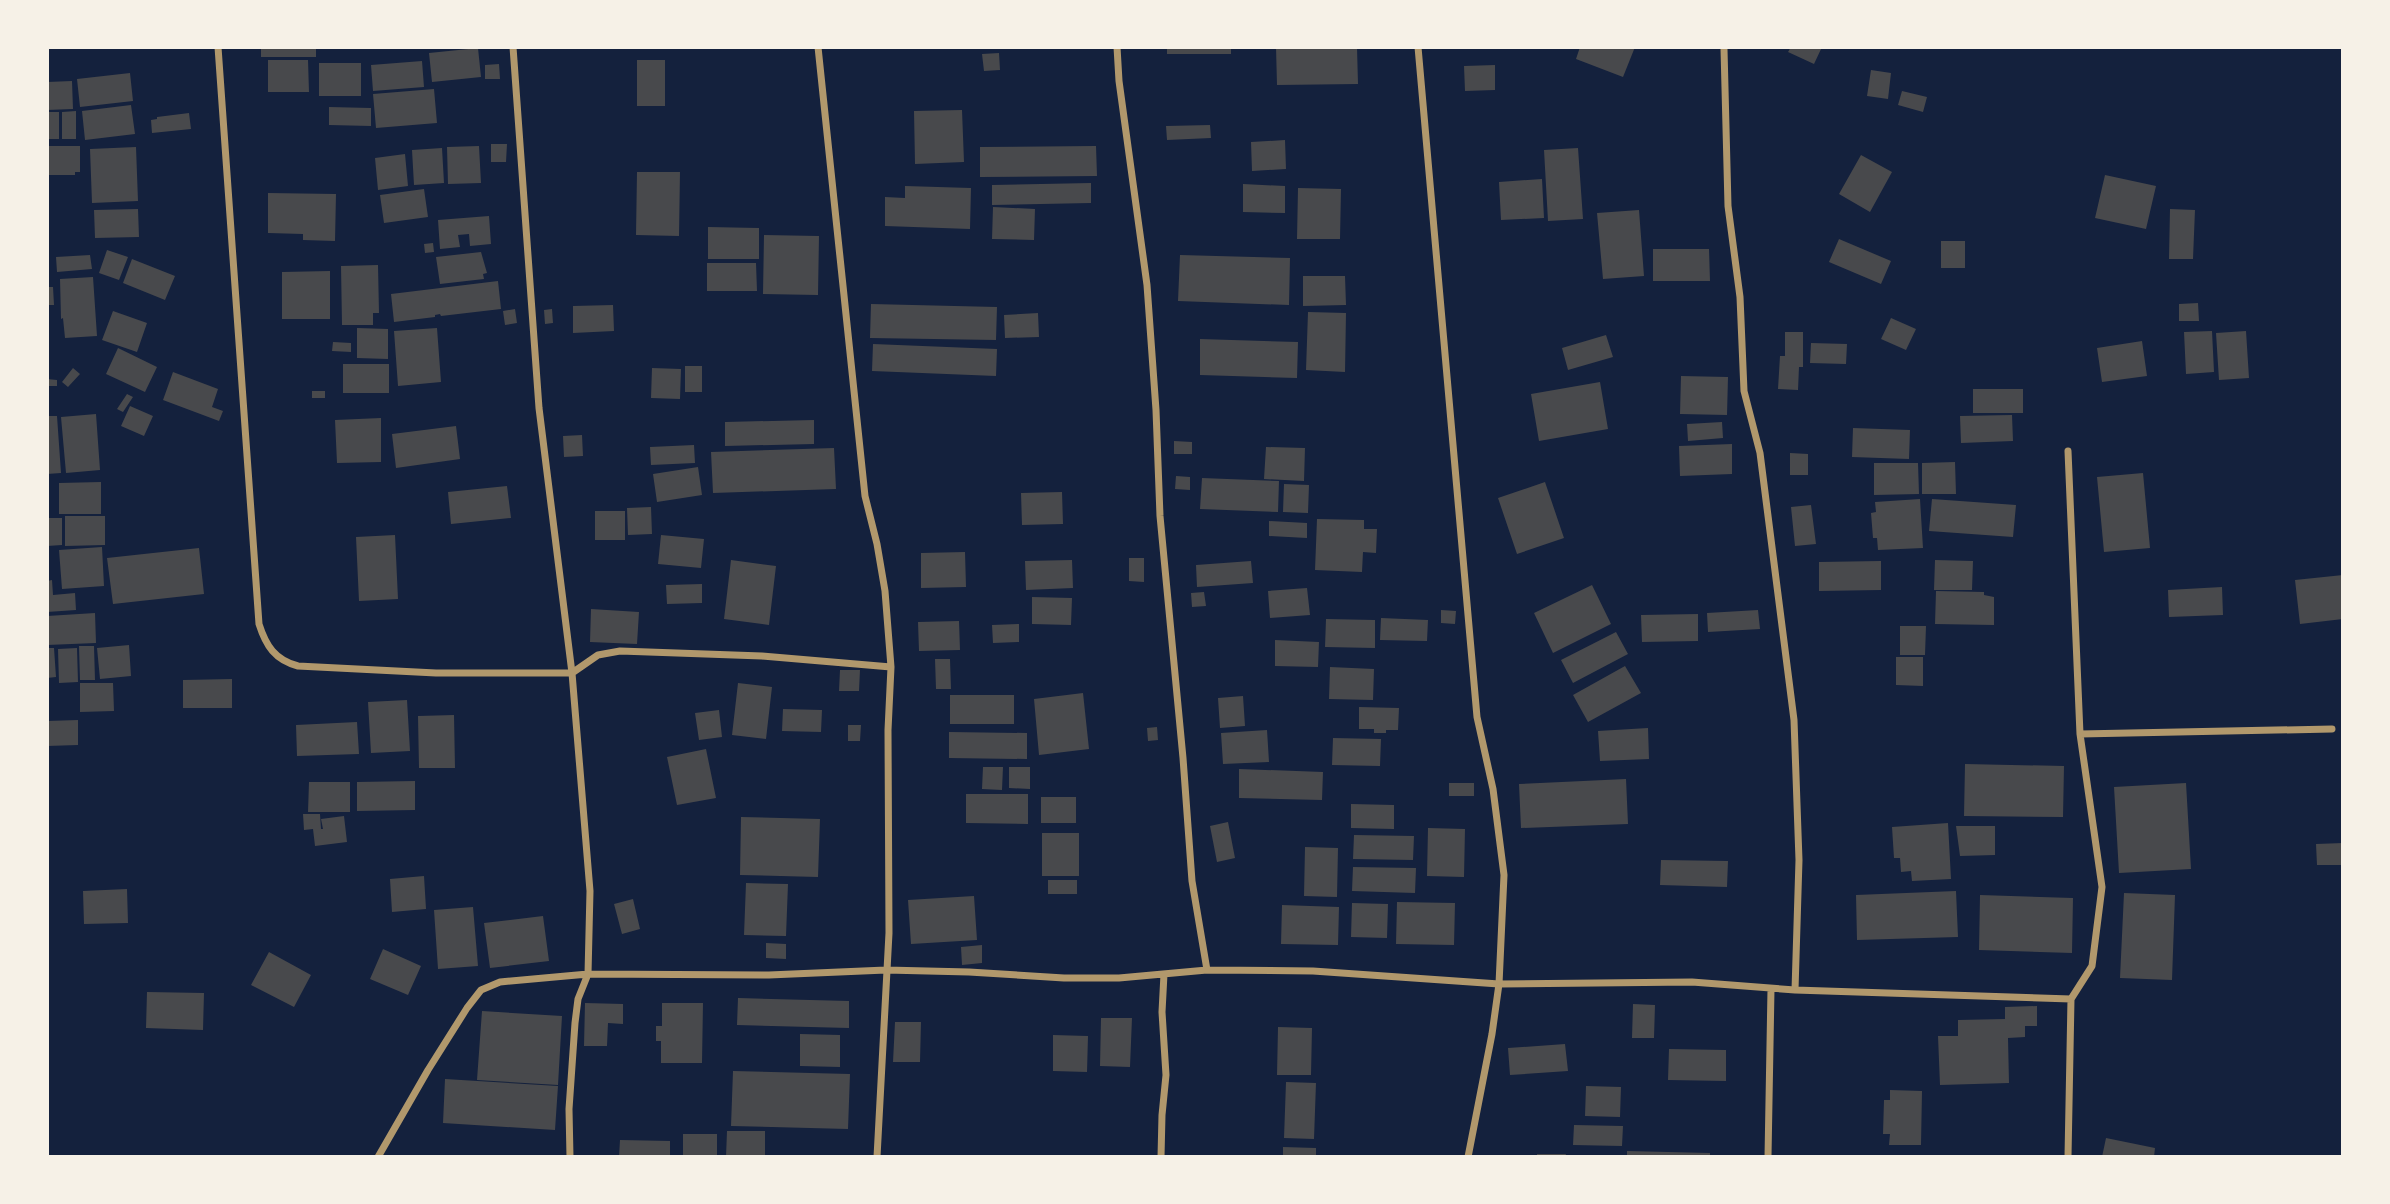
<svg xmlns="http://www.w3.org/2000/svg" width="2390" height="1204" viewBox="0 0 2390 1204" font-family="Roboto,sans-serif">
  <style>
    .building { fill: #48494c }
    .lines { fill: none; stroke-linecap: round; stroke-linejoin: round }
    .minor { stroke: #b1986c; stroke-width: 7 }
  </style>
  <rect width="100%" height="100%" fill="#14213d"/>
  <!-- building -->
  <path class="building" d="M261,47H316V57H261Z
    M1167,47H1231V54H1167Z
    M1276,47H1357L1358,84L1277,85Z
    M1580,47H1635L1623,77L1576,59Z
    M1791,47H1822L1814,64L1788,52Z
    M478,48L481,77L432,82L429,53Z
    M999,53L1000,70L984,71L982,54Z
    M268,60H308L309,92H268Z
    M637,60H665V106H637Z
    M422,61L424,87L373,91L371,65Z
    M319,63H361V96H319Z
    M499,64L500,79H485V65Z
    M1495,65V90L1465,91L1464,66Z
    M1871,70L1891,73L1888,99L1867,96Z
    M130,73L133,101L80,107L77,79Z
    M72,81L73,109L47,110V82Z
    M434,89L437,123L376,128L373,94Z
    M1902,91L1927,97L1923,112L1898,105Z
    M131,105L135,134L85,140L82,111Z
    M329,107L371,108V126L329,125Z
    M962,110L964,162L915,164L914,111Z
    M76,111V139H62V112Z
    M47,112H59V139H47Z
    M189,113L191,129L152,133L151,120L157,119V117Z
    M1210,125L1211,138L1167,140L1166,126Z
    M1285,140L1286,169L1252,171L1251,142Z
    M491,144H507L506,162H491Z
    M47,146H80V172H75V175H47Z
    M479,146L481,183L448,184L447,147Z
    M1096,146L1097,176L980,177V147Z
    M136,147L138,201L92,203L90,149Z
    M442,148L444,183L414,185L412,150Z
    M1578,148L1583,219L1548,221L1544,150Z
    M405,154L408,186L378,190L375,158Z
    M1861,155L1892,172L1870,212L1839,194Z
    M637,172H680L679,236L636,235Z
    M2105,175L2156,186L2146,229L2095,218Z
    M1542,179L1544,218L1501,220L1499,182Z
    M1091,183V203L992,205V185Z
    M1243,184L1285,186V213L1243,212Z
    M905,186L971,188L970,229L885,226V197L905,198Z
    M1298,188L1341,189L1340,239H1297Z
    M424,189L428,217L384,223L380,195Z
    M268,193L336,194L335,241L303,240V234L268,233Z
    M993,207L1035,209L1034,240L992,239Z
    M138,209L139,237L95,238L94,210Z
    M2170,209L2195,210L2193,259H2169Z
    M1639,210L1644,276L1603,279L1597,213Z
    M489,216L491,244L470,246L469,234L458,235L460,247L440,249L438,220Z
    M708,227L759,228V259H708Z
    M764,235L819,236L818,295L763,294Z
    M1839,239L1891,261L1881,284L1829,262Z
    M1941,241H1965V268H1941Z
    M433,243L434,252L425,253L424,244Z
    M1653,249H1709L1710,281H1653Z
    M107,250L128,257L119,280L99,273Z
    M481,252L487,273L483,274L484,279L440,284L436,257Z
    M90,255L92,269L57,272L56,257Z
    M1180,255L1290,258L1289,305L1178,301Z
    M132,259L175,276L165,300L123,283Z
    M707,263H756L757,291H707Z
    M378,265L379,313H373V325H342L341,266Z
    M330,271V319H282V272Z
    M1303,276H1345L1346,305L1303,306Z
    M93,277L97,336L65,338L63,318L61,319L60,279Z
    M498,281L501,309L441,316L440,314L435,315V317L394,322L391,294Z
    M47,287H53L54,305H47Z
    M2198,303L2199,321H2179V304Z
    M871,304L997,307L996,340L870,338Z
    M613,305L614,331L573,333V306Z
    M515,309L517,323L505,325L503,311Z
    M552,309L553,323L545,324L544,310Z
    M113,311L147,323L137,352L102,340Z
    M1308,312L1346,313L1345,372L1306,370Z
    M1038,313L1039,337L1005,338L1004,315Z
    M1891,318L1916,329L1906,350L1881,339Z
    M357,328L388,329V359L357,358Z
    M437,328L441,382L398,386L394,331Z
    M2212,331L2214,372L2186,374L2184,332Z
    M2246,331L2249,378L2219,380L2216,333Z
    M1785,332H1803V367H1799L1798,390L1778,389L1780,356H1785Z
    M1606,335L1613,357L1568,370L1562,348Z
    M1200,339L1298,342L1297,378L1200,375Z
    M2142,341L2147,376L2102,382L2097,348Z
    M333,342L351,343V352L332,351Z
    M1811,343L1847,344L1846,364L1810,363Z
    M873,344L997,349L996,376L872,371Z
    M118,348L157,367L145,392L106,374Z
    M343,364H389V393H343Z
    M685,366H702V392H685Z
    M73,368L80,374L68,387L62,382Z
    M652,368L681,369L680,399L651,398Z
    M173,372L218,389L212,407L223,411L219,421L163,400Z
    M1681,376L1728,377L1727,415L1680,414Z
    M47,379L57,380V386H47Z
    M1600,382L1608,429L1539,441L1531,394Z
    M1973,389H2023V413H1973Z
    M312,391H325V398H312Z
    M127,394L133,397L123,412L117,409Z
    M130,406L153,416L144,436L121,426Z
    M96,414L100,470L66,473L61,417Z
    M2012,415L2013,441L1961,443L1960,416Z
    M47,416H57L61,473L47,474Z
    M381,418V462L337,463L335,420Z
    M814,420V444L725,446V422Z
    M1722,422L1723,438L1688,441L1687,424Z
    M456,426L460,459L396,468L392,434Z
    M1853,428L1910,430L1909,459L1852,457Z
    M582,435L583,456L564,457L563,436Z
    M1174,441L1192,442V454H1174Z
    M1732,444V474L1680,476L1679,446Z
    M694,445L695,463L651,465L650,447Z
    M1266,447L1305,448L1304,481L1264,479Z
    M834,448L836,489L713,493L711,452Z
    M1790,453L1808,454V475H1790Z
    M1955,462L1956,494H1922V463Z
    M1874,463H1918L1919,494L1874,495Z
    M698,467L702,495L657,502L653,474Z
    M2143,473L2150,548L2104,552L2097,477Z
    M1176,476L1190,477V490L1175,489Z
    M1202,478L1279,481L1278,512L1200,509Z
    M101,482V514H59V483Z
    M1545,482L1564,538L1517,554L1498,498Z
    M1284,484L1309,485L1308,513L1283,512Z
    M507,486L511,518L451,524L448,492Z
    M1062,492L1063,524L1022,525L1021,493Z
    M1920,499L1923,548L1878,550L1877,538H1873L1871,513L1876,512L1875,502Z
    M1932,499L2016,505L2013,537L1929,531Z
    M1811,505L1816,544L1795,546L1791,507Z
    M651,507L652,534L628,535L627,508Z
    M595,511H625V540H595Z
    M65,516H105V545L65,546Z
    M47,518H62V545L47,546Z
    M1317,519L1364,520V529H1377L1376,553L1363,552L1362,572L1315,570Z
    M1269,521L1307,523V538L1269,536Z
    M395,535L398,599L359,601L356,537Z
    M661,535L704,539L701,568L658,564Z
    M102,547L104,586L62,589L59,550Z
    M199,548L204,594L113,604L107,558Z
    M965,552L966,587L921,588V553Z
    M1129,558H1144V582L1129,581Z
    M731,560L776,566L769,625L724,619Z
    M1072,560L1073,588L1026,590L1025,561Z
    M1935,560L1973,561L1972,590H1934Z
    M1251,561L1253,583L1197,587L1196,565Z
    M1881,561V590L1819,591V562Z
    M2343,575V619L2300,624L2295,580Z
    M52,580L53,595L75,593L76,610L47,612V581Z
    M702,584V603L667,604L666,585Z
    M1592,585L1611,624L1553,653L1534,613Z
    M2222,587L2223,615L2169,617L2168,590Z
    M1307,588L1310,615L1270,618L1268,591Z
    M1936,591L1984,592V595L1994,597V625L1935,624Z
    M1204,592L1206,606L1192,607L1191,593Z
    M1032,597L1072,598L1071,625L1032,624Z
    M591,609L639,612L637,644L590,642Z
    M1441,610L1456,611L1455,624L1441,623Z
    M1758,610L1760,629L1708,632L1707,613Z
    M95,613L96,643L47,645V616Z
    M1698,614V641L1642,642L1641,615Z
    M1381,618L1428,620L1427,641L1380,640Z
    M1326,619L1375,620V648L1325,647Z
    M959,621L960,650L919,651L918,622Z
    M1019,624V642L993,643L992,625Z
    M1900,626H1926L1925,655H1900Z
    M1616,632L1628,654L1573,683L1561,660Z
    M1275,640L1319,642L1318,667L1275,666Z
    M129,645L131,676L100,679L97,648Z
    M79,646H94L95,680H80Z
    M47,648H54L56,677L47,678Z
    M77,648L78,682L59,683L58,649Z
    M1896,657H1923V686L1896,685Z
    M935,659H950L951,689H936Z
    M1625,666L1641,693L1588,722L1573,695Z
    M1330,667L1374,669L1373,700L1329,699Z
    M840,670H860L859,691H839Z
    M232,679V708H183V680Z
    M80,683H113L114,711L80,712Z
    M738,683L772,687L766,739L732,735Z
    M1083,693L1089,749L1039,755L1034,699Z
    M950,695H1014V724H950Z
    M1243,696L1245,726L1220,728L1218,698Z
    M407,700L410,751L371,753L368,702Z
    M1359,707L1399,708L1398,730H1386V733H1374V729H1359Z
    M783,709L822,710L821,732L782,731Z
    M719,710L722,737L699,740L695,713Z
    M454,715L455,768H419L418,716Z
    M78,720V745L47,746V721Z
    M357,722L359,754L297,756L296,725Z
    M848,725H861L860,741H848Z
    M1157,727L1158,740L1148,741L1147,728Z
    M1648,728L1649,759L1600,761L1598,731Z
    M1267,730L1269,762L1223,764L1221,733Z
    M949,732L1027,733V759L949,758Z
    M1333,738L1381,739L1380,766L1332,765Z
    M706,749L716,798L677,805L667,757Z
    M1965,764L2064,766L2063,817L1964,816Z
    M983,767H1003L1002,790L982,789Z
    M1009,767H1030V789L1009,788Z
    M1239,769L1323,772L1322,800L1239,798Z
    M1626,779L1628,824L1521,828L1519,784Z
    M415,781V810L357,811V782Z
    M309,782H350V812H308Z
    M1449,783H1474V796H1449Z
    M2186,783L2191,869L2119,873L2114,787Z
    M966,794H1028V824L966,823Z
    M1041,797H1076V823H1041Z
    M1351,804L1394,805V829L1351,828Z
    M303,814H320L321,829H323L321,819L344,816L347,842L315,846L313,829L304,830Z
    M741,817L820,819L818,877L740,875Z
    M1228,822L1235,858L1217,862L1210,826Z
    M1948,823L1951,879L1912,881L1911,871L1901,872L1900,858H1894L1892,827Z
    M1956,826H1995V855L1960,856Z
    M1428,828L1465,829L1464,877L1427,876Z
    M1042,833H1079V876H1042Z
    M1354,835L1414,836L1413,860L1353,859Z
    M2343,843V865H2317L2316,844Z
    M1305,847L1338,848L1337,897L1304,896Z
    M1661,860L1728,861L1727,887L1660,885Z
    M1353,867L1416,868L1415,893L1352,891Z
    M424,876L426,909L392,912L390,879Z
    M1048,880H1077V894H1048Z
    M746,883L788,884L786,936L744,935Z
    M127,889L128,923L84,924L83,891Z
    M1956,891L1958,937L1857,940L1856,895Z
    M2124,893L2175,895L2172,980L2120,978Z
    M1980,895L2073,898L2072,953L1979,950Z
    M974,896L977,940L911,944L908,900Z
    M633,899L640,929L622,934L614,904Z
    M1397,902L1455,903L1454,945L1396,944Z
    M1352,903L1388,904L1387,938L1351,937Z
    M1282,905L1339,907L1338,945L1281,944Z
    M473,907L478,966L438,969L434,910Z
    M543,916L549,961L490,968L484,923Z
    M766,943L786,944V959L766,958Z
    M982,945V963L962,965L961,947Z
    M383,949L421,966L408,995L370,979Z
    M269,952L311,975L294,1007L251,985Z
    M147,992L204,993L203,1030L146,1028Z
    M738,998L849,1001V1028L737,1025Z
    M585,1003L623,1004V1024L608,1023L607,1046H584Z
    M662,1003H703L702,1063H661V1041H656V1026H662Z
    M1633,1004L1655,1005L1654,1038H1632Z
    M2037,1006V1026H2025V1037L2008,1038L2009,1083L1940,1085L1938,1036H1958V1020L2005,1019V1007Z
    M482,1011L562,1016L558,1085L477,1080Z
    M1101,1018H1132L1130,1067L1100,1066Z
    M895,1022H921L920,1062H893Z
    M1278,1027L1312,1028L1311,1075H1277Z
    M800,1034L840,1035V1067L800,1066Z
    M1053,1035L1088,1036L1087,1072L1053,1071Z
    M1565,1044L1568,1071L1510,1075L1508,1048Z
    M1669,1049L1726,1050V1081L1668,1080Z
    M733,1071L850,1074L848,1129L731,1126Z
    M445,1079L558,1086L555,1130L443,1123Z
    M1286,1082L1316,1083L1314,1139L1284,1138Z
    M1586,1086L1621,1087L1620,1117L1585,1116Z
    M1890,1090L1922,1091L1921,1145H1889L1890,1134H1883L1884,1100H1890Z
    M1574,1125L1623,1126L1622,1146L1573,1145Z
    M727,1131H765V1157H726Z
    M683,1134H717V1157H683Z
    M2106,1138L2155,1148L2154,1157H2102Z
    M620,1140L670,1141V1157H619Z
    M1283,1147L1316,1148V1157H1283Z
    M1627,1151L1710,1153V1157H1627Z
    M1537,1154H1566L1565,1157H1537Z"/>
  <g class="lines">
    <!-- minor -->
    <path class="minor" d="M218,47L259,624C266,646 275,660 298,666L436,673H572L598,655L620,651L762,656L891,667
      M513,47L539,408L572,673L590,891L588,974L578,999L575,1023L569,1109L570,1157
      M818,47L865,496L877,544L885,591L891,667L888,730L889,933L877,1157
      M1117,47L1119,81L1147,285L1156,410L1160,516L1183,758L1192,881L1207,970
      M1418,47L1477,717L1493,789L1504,875L1499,984L1492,1034L1468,1157
      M1724,49L1728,206L1740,297L1744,391L1760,453L1794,720L1799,860L1795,990
      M2080,734L2332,729
      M378,1157L428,1070L467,1008L481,990L500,982L588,974L769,975L886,970L969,972L1064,978H1119L1207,970L1313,971L1499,984L1692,982L1795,990L2071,999L2092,966L2102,887L2080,734L2068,451
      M1161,1157L1162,1115L1166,1075L1162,1012L1164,974
      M1768,1157L1771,989
      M2068,1157L2071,999"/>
  </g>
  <!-- border -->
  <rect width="2390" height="1204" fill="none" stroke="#f6f1e7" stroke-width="98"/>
</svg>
